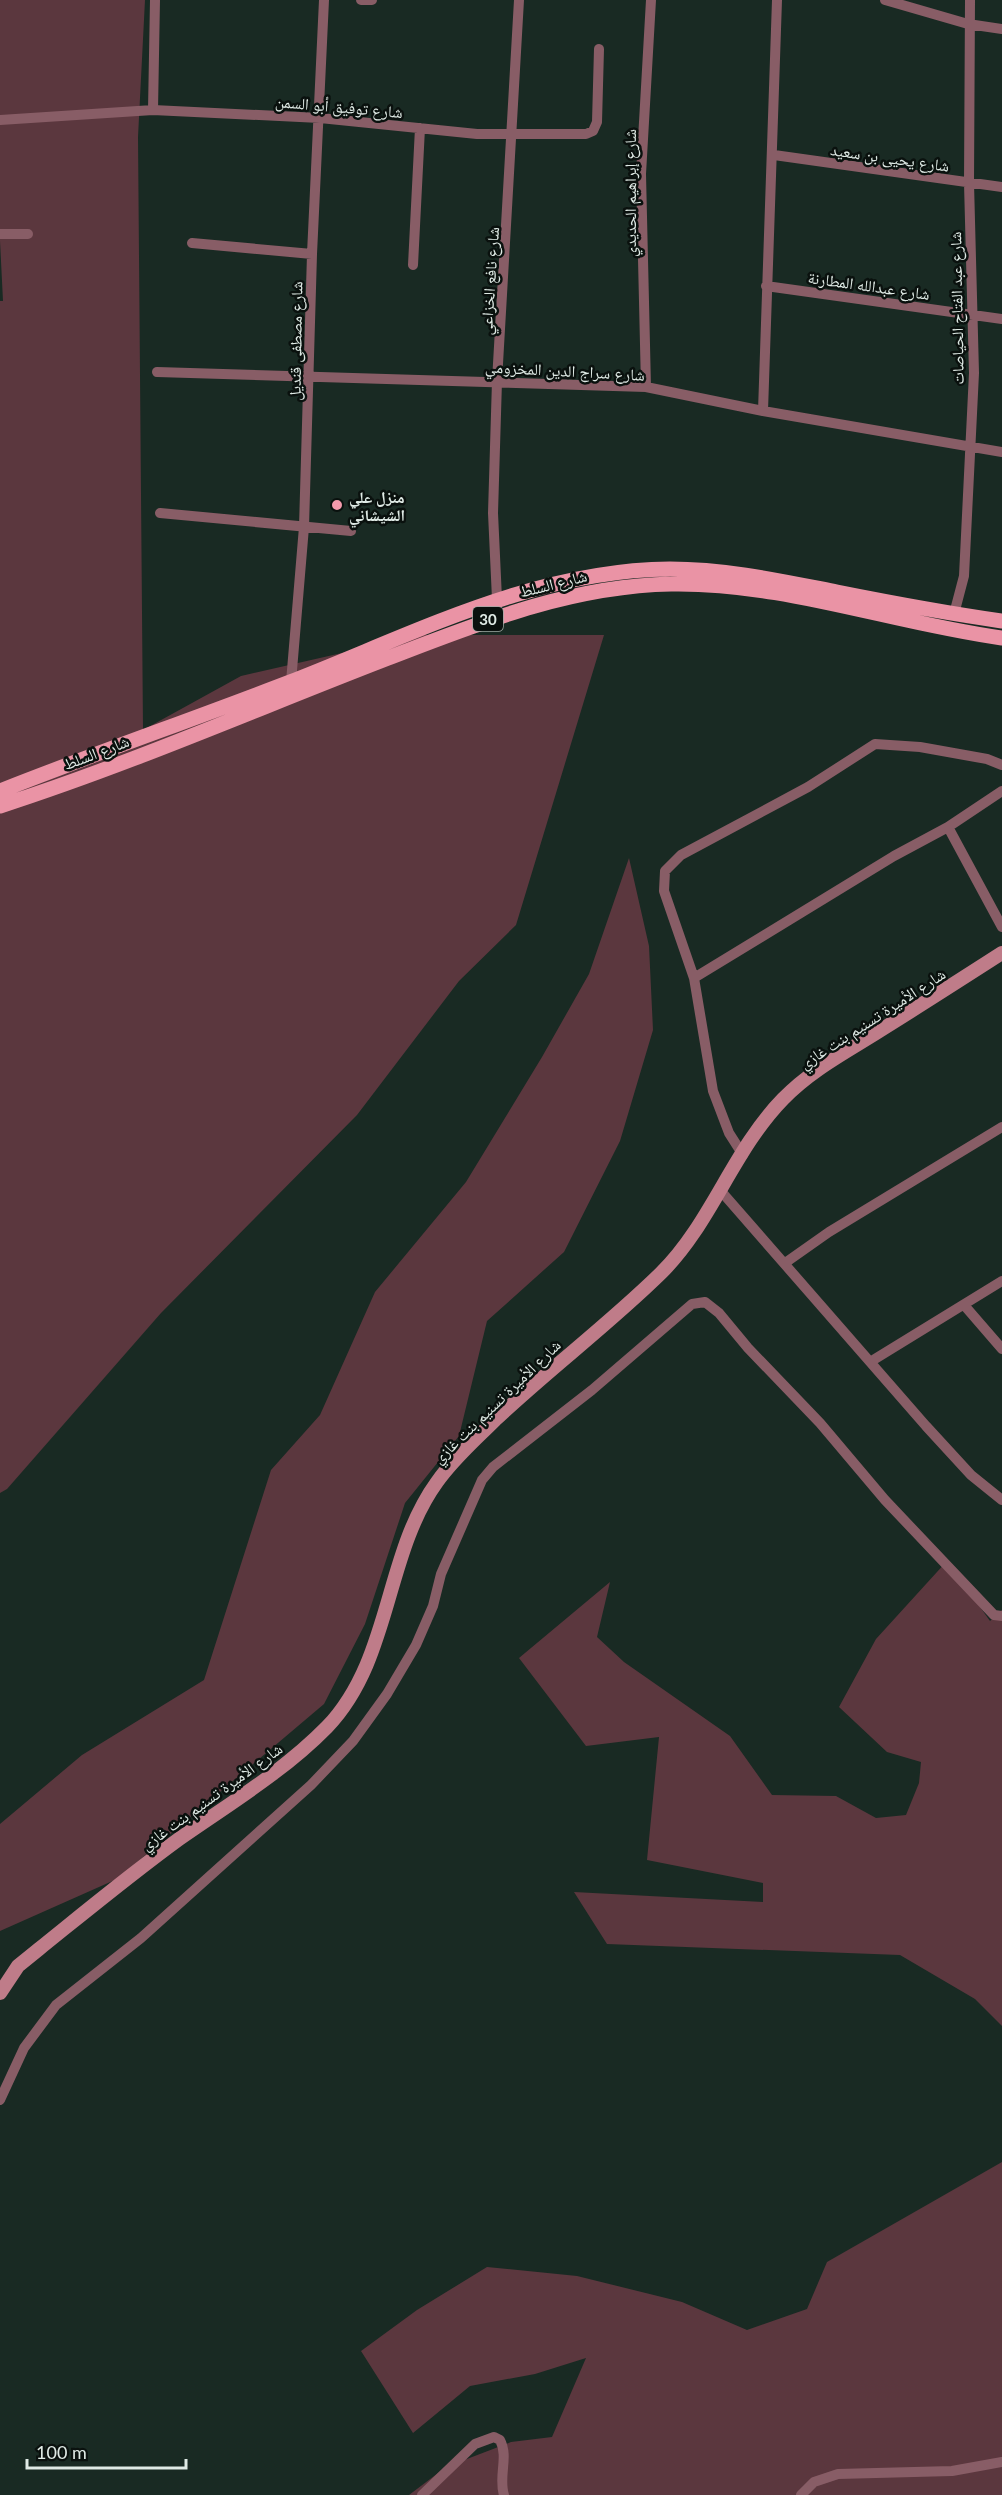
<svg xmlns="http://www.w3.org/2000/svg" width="1002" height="2495" viewBox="0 0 1002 2495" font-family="Lato,'Noto Naskh Arabic',sans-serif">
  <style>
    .green { fill: #5b373e }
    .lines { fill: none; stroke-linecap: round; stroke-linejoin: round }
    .street { stroke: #885d66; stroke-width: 10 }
    .secondary { stroke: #bf7c89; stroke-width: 14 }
    .primary { stroke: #ea93a5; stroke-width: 15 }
    .poi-dot { fill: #f39aac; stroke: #0a110e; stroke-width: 2 }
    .labels { text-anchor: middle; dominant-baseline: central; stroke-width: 5; stroke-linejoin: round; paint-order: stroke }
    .shield { fill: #0a110e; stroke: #9fa9a4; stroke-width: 1.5 }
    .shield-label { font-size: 15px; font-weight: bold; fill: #dfeae5 }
    .street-label { font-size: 16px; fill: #dfeae5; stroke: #0a110e }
    .poi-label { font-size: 16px; font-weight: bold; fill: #dfeae5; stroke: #0a110e; text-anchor: start }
  </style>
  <rect width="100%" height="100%" fill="#192a23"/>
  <!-- green -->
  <path class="green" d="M0,0H145L138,137L143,730L241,676L421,635H604L516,925L459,981L357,1115L161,1313L7,1489L0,1493V301H3L0,241Z
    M629,858L649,946L653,1030L620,1141L564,1252L487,1321L459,1436L405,1503L365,1624L324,1704L117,1879L0,1931V1824L82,1755L204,1680L271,1470L320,1415L375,1292L466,1182L542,1057L589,974Z
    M947,1561L990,1621L1002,1610V2026L975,1999L900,1955L607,1944L574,1892L763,1902V1883L647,1860L659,1737L586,1746L519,1658L610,1582L597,1637L624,1662L730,1736L772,1795L836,1796L876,1818L906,1815L919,1783L921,1762L887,1752L839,1707L876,1639Z
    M1002,2162V2495H409L446,2467L511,2442L552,2437L586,2358L535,2374L470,2386L413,2433L361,2351L417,2310L487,2267L577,2276L682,2302L747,2330L807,2309L827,2262Z"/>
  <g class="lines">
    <!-- street -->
    <path class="street" d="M361,0H372
      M885,0L968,24L1002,29
      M153,110L155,0
      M0,120L153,110L320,118L477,134H586L593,131L597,122L599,49
      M774,155L1002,187
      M0,234H28
      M192,243L312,254
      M413,265L420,128
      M766,286L1002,319
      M157,372L646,387L763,411L1002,452
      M646,387L641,174L651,0
      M763,411L777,0
      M160,513L351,531
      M497,599L493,513L497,381L519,0
      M954,614L964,576L974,373L969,183L970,0
      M291,682L304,527L312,254L324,0
      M948,827L1002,927
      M694,978L894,856L948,827L1002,791
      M743,1155L729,1133L713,1091L694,978L664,891L665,871L681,855L808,787L875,744L920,747L987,759L1002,765
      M720,1190L926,1426L971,1475L1002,1500
      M785,1263L829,1232L1002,1127
      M964,1305L1002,1349
      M870,1362L1002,1281
      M0,2100L24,2048L56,2005L141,1938L311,1785L353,1741L387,1694L416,1645L433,1606L441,1574L482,1480L493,1467L592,1390L692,1304L705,1302L719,1313L748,1348L820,1423L885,1500L994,1615L1002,1616
      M422,2495L475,2444L494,2437L500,2440C509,2457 498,2477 504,2495
      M801,2495L814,2482L838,2474L952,2471L1002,2462"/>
    <!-- secondary -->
    <path class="secondary" d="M0,1993L18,1966L39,1949C85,1912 131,1874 179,1839C229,1804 284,1771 327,1727C392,1659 384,1555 437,1482C453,1459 475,1440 495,1420C549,1369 608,1325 661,1273C711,1224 733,1150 783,1099C810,1071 844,1053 876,1033C918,1007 960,980 1002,953"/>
    <!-- primary -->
    <path class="primary" d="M0,791C96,753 194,719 290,682C414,634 534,570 670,569C727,569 781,581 837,592C892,603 946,613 1002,621
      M0,806C130,764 256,709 383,660C477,624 568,586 671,584C783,582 892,623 1002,638"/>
  </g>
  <!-- markers -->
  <circle class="poi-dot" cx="337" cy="505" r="6"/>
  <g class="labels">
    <!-- shield labels -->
    <rect class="shield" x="473" y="607" width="30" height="24" rx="4.5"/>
    <g class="shield-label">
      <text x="488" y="619">30</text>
    </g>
    <!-- street labels -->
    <g class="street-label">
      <text transform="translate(339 106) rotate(5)">شارع توفيق أبو السمن</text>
      <text transform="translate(890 157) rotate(8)">شارع يحيى بن سعيد</text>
      <text transform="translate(629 193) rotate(-90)">شارع إبراهيم الحديدي</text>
      <text transform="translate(489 281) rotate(-86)">شارع نافع الخزاعي</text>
      <text transform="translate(869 285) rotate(8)">شارع عبدالله المطارنة</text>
      <text transform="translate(956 308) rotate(-91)">شارع عبد الفتاح الحياصات</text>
      <text transform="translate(295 341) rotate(-89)">شارع مصطفى قنديل</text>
      <text transform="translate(565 370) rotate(3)">شارع سراج الدين المخزومي</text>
      <text transform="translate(553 583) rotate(-14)">شارع السلط</text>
      <text transform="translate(96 752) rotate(-21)">شارع السلط</text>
      <text transform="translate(872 1018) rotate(-33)">شارع الأميرة تسنيم بنت غازي</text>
      <text transform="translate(496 1401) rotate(-44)">شارع الأميرة تسنيم بنت غازي</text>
      <text transform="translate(211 1796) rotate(-36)">شارع الأميرة تسنيم بنت غازي</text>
    </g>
    <!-- poi labels -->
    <g class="poi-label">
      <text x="349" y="496">منزل علي<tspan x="349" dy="18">الشيشاني</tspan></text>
    </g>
  </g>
  <!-- scale -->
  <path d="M27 2459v9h159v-9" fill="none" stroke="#dfeae5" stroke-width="3"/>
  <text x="36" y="2459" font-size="18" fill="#dfeae5" stroke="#0a110e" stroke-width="4.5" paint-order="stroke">100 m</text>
</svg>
